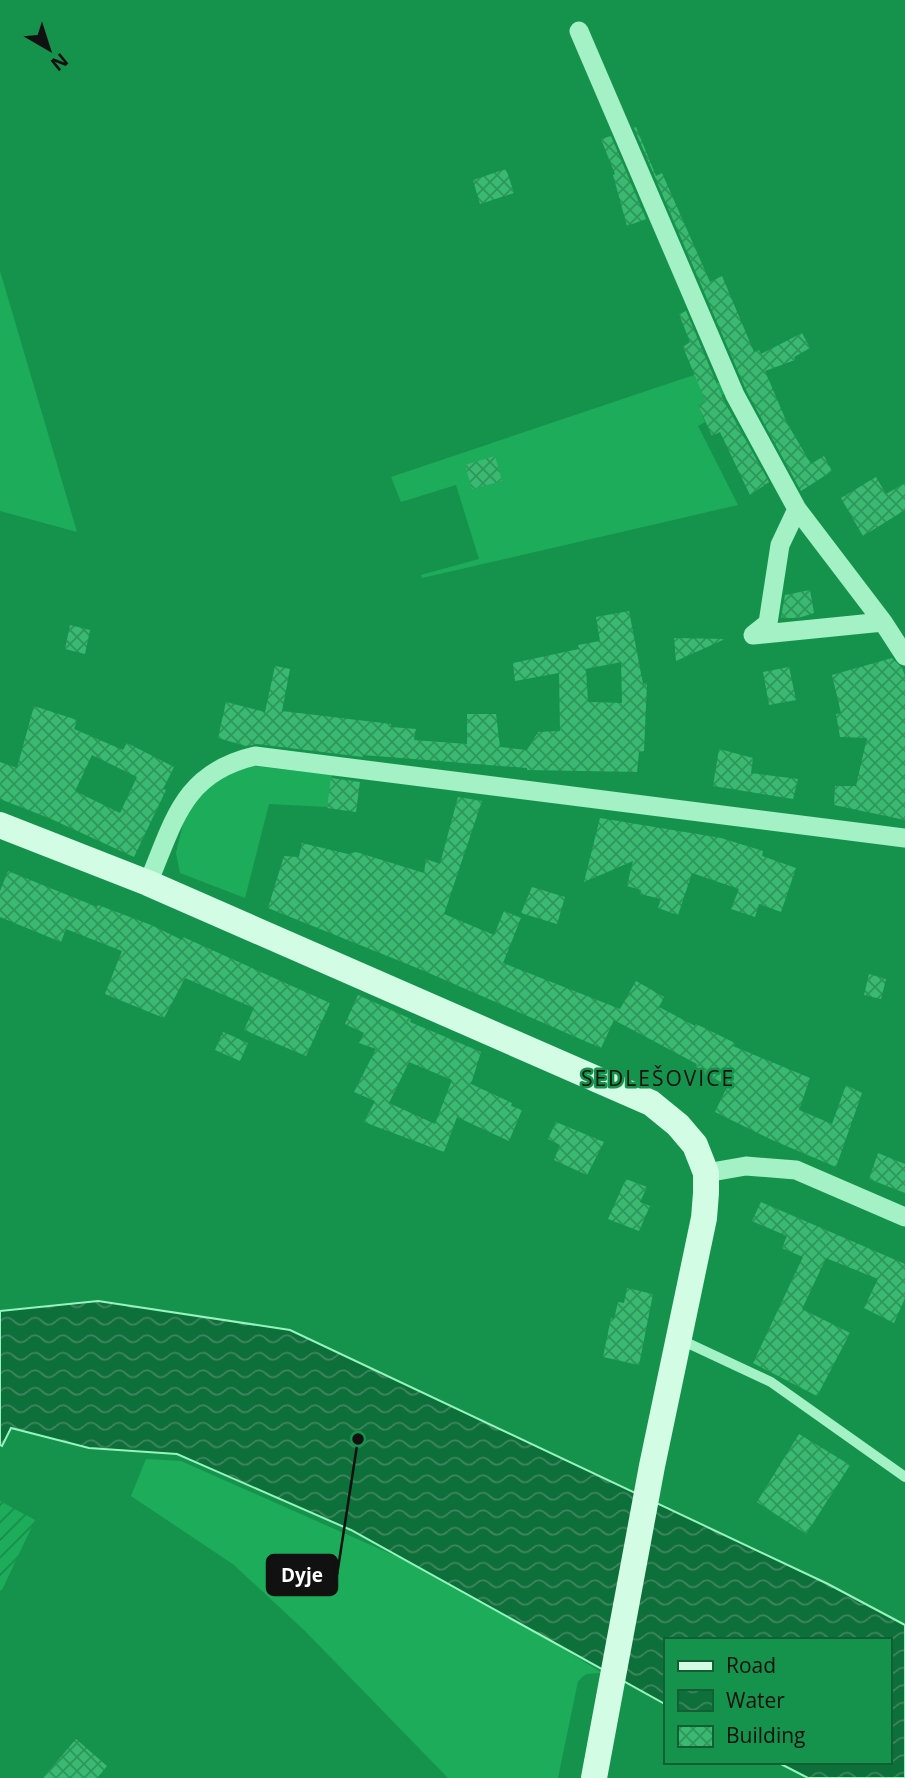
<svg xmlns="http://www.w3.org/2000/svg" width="905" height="1778" viewBox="0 0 905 1778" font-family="'Open Sans',sans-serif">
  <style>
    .grass { fill: #1dad5a }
    .garden { fill: url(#garden-furrows) }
    .water { fill: url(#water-waves); stroke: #95f4bc; stroke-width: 2 }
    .building { fill: url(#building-cross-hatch); fill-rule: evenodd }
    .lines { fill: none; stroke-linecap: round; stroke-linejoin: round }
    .lane { stroke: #a3f1c4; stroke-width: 10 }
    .street { stroke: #a3f1c4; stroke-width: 19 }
    .secondary { stroke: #d2fce4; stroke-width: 26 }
    .labels { text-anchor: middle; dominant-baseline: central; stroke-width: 5; stroke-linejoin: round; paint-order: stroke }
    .quarter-label { font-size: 21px; letter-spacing: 2px; fill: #111; stroke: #15934c }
    .leader { fill: none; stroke: #111; stroke-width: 2.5 }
    .callout-dot { fill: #111; stroke: #15934c; stroke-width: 2.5 }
    .callout { fill: #111; stroke: #111; stroke-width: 2.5 }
    .callout-label { font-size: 19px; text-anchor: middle; font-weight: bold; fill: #fff }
  </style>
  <defs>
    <pattern id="garden-furrows" width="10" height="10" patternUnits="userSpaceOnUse" patternTransform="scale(1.75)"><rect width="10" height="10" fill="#1dad5a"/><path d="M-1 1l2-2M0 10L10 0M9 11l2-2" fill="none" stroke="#188b49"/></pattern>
    <pattern id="water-waves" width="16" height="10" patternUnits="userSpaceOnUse" patternTransform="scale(1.75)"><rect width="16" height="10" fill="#0d6f39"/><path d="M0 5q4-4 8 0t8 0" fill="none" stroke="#40855f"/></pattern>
    <pattern id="building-cross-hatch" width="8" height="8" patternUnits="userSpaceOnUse" patternTransform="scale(1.75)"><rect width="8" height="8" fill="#39ba70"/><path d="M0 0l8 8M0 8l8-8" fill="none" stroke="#2f965b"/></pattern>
  </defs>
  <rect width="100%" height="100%" fill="#15934c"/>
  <!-- grass -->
  <path class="grass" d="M0,271L77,532L0,511Z
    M697,374L706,387L720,382L727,393L698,405L705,422L698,426L738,505L422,578L421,575L479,559L456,485L401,502L391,477Z
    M254,766L332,775L328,807L269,804L245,898L180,873L176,853L184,820L199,793L217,777Z
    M146,1459L181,1461L461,1585L602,1673L586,1674L578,1681L558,1778H448L305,1631L234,1565L131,1496Z"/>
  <!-- garden -->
  <path class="garden" d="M0,1501L35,1520L0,1594Z"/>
  <!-- water -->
  <path class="water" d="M98,1301L290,1330L828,1584L905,1625V1778H808L777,1762H889V1640H665V1704L351,1530L177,1454L89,1448L11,1428L2,1446L0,1445V1311Z"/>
  <!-- building -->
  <path class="building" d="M636,127L656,176L662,173L710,282L722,276L754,352L759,350L761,354L802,333L810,348L794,357L795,360L765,371L787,423L811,464L824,456L832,471L801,491L746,390L634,128Z
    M611,136L646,219L627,226L613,175L615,174L601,139Z
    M506,169L514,193L480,204L473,180Z
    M686,311L724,401L769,482L750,495L720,432L712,436L698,405L706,402L683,347L690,342L679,314Z
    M495,456L502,481L472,489L465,465Z
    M876,477L886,494L905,483V510L863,536L841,498Z
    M810,590L814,613L798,618H781L785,595Z
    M629,611L643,684L647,683L644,751L639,752L637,772L527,770V768L376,756L363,755V757L257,744L246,746L218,738L226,702L265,712L275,666L290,669L282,711L391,724V727L416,729L414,740L467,744V714H496L500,747L527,750L538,732L560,731L559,673L515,681L513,663L579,649L578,645L600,641L596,617ZM621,662L622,703L588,702L586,669Z
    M70,625L90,630L85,654L65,649Z
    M674,638L725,639L676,661Z
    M892,658L902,668L905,676V820L834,805L835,786H856L867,738L840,737L836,714L841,713L832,675Z
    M789,667L796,700L769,705L763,672Z
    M34,706L77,720L74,729L123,750L127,743L174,767L163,789L166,790L134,857L49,818L0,799V762L17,768ZM92,755L137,777L120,813L75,791Z
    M719,749L753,758L751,773L798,779L793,799L713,786Z
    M331,778L360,782L356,812L327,808Z
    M458,797L482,801L444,914L494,935L504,911L521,918L503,963L620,1009L636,981L664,997L659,1007L695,1026L696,1024L735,1043L733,1046L810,1078L799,1110L832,1124L846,1085L862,1093L836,1167L770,1139L715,1112L728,1085L695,1070L697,1064L614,1020L601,1048L422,970L268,908L284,856L299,857L302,843L348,854L356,852L424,873L426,859L440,864Z
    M600,818L721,838L763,851L762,856L796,868L781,912L759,904L755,917L731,909L739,889L692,873L678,915L658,908L661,899L640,894L641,890L627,886L633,861L584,882Z
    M8,871L97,907L98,905L151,925L182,940L183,937L330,1003L306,1056L244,1030L254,1008L185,978L164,1018L105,994L122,951L66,929L61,942L0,917V891Z
    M532,887L565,897L557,924L521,913Z
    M869,974L886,979L881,999L864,995Z
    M358,995L411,1019L410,1022L481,1052L471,1084L512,1103L511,1106L522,1110L509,1141L457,1117L444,1152L364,1122L375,1101L354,1092L376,1049L359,1043L364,1033L345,1024ZM409,1062L452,1080L435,1124L389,1103Z
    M223,1032L248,1043L240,1061L215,1050Z
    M556,1122L604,1142L587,1175L554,1160L560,1145L548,1139Z
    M878,1153L905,1164V1193L869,1179Z
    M626,1179L647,1187L640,1202L650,1206L639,1231L608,1219Z
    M761,1202L905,1264V1298L894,1323L864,1308L878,1279L826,1258L802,1309L850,1333L817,1396L753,1363L803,1257L782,1248L787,1236L752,1221Z
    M627,1288L653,1294L639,1365L603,1357L611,1318L614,1319L618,1302L624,1303Z
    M799,1434L850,1465L806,1534L757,1502Z
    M76,1739L107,1766L97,1778H43Z"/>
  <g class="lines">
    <!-- lane -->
    <path class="lane" d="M679,1339L771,1382L905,1477"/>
    <!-- street -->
    <path class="street" d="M579,31L735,395L797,509L883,622L905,656
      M797,509L780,545L768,623L753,635L883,622
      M148,883C174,822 182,773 255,756L905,838
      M706,1173L746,1166L796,1170L905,1217"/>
    <!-- secondary -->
    <path class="secondary" d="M0,825L148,883L651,1103L678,1125L695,1145L706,1173V1193L704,1218L652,1466L594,1778"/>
  </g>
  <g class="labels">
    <!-- quarter labels -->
    <g class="quarter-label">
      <text x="658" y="1078">SEDLEŠOVICE</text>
    </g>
  </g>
  <!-- callouts -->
  <path class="leader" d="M358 1439L337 1575"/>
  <circle class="callout-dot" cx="358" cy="1439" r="7"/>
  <rect class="callout" x="267" y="1555" width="70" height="40" rx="7"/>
  <g class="callout-label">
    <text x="302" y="1582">Dyje</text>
  </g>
  <!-- legend -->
  <rect x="664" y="1638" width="228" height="126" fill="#15934c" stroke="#135f34" stroke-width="2"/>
  <rect x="678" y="1661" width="35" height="10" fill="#d2fce4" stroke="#135f34" stroke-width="2"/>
  <text x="726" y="1673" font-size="21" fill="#111111">Road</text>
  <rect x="678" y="1690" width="35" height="21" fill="url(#water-waves)" stroke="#135f34" stroke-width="2"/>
  <text x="726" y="1708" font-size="21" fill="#111111">Water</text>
  <rect x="678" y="1726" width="35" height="21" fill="url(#building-cross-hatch)" stroke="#135f34" stroke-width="2"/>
  <text x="726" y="1743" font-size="21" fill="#111111">Building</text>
  <!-- north arrow -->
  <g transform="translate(49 49) rotate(141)" stroke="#15934c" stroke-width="5" paint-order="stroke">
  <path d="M0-5L12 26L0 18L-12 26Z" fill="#111111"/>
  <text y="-10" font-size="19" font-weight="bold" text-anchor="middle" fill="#111111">N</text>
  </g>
</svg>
